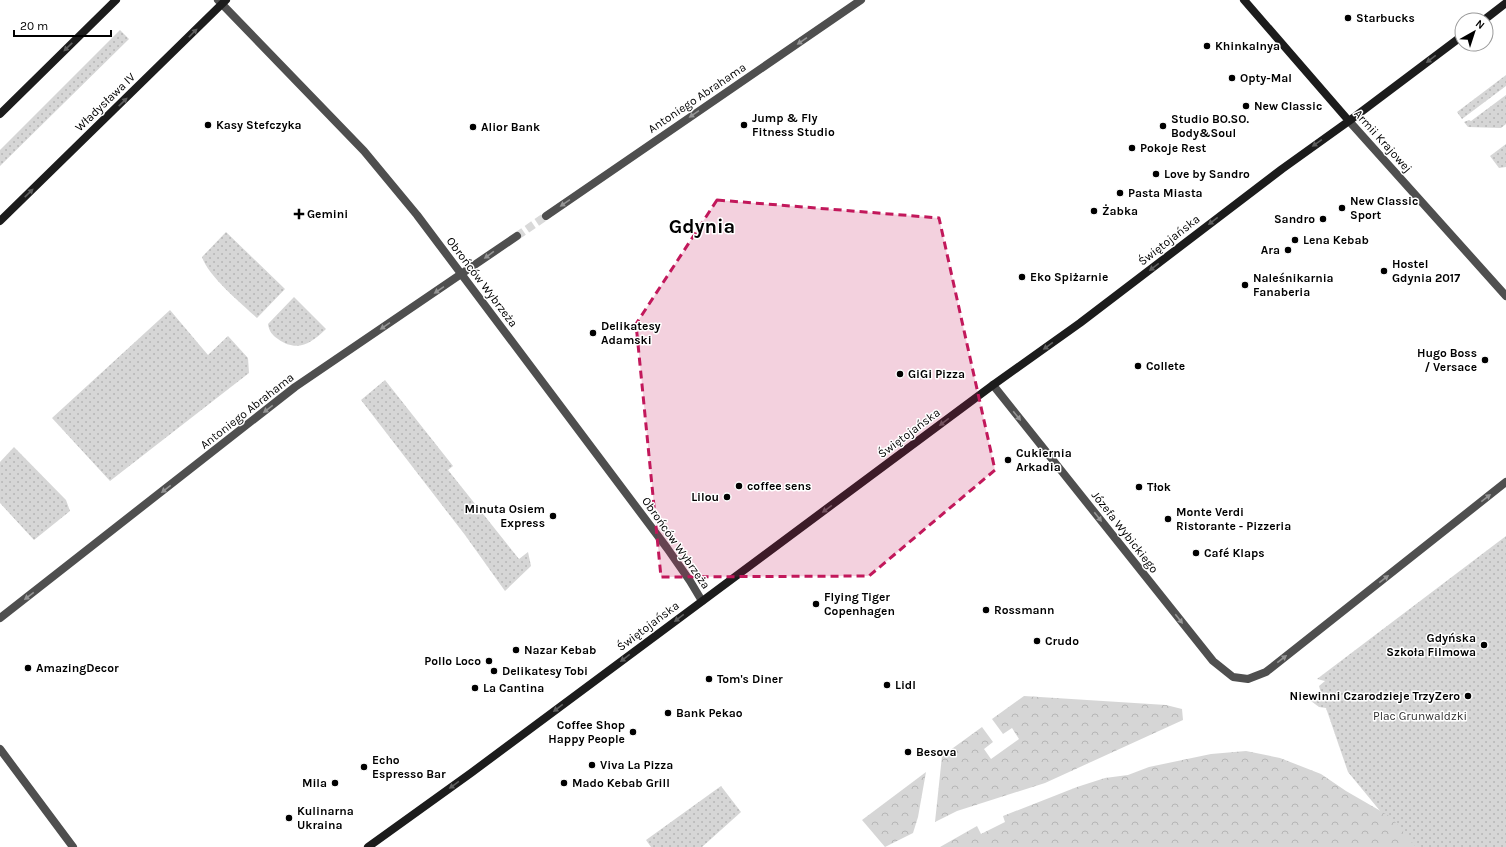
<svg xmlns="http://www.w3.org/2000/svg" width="1506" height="847" viewBox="0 0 1506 847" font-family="Karla,sans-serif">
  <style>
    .green { fill: url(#green-dots) }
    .forest { fill: url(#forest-crowns) }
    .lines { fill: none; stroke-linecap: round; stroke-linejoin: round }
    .street-tunnel { stroke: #d9d9d9; stroke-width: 8; stroke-dasharray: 8 4; stroke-linecap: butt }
    .street { stroke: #4f4f4f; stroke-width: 8 }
    .secondary { stroke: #1c1c1c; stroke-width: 8 }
    .oneway { fill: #606060 }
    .oneway2 { fill: #959595 }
    .marked { fill: #c2185b; fill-opacity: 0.2; stroke: #c2185b; stroke-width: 3; stroke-dasharray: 8 5; stroke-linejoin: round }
    .poi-dot { fill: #000; stroke: #fff; stroke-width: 1.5 }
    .labels { text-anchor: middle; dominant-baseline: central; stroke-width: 3; stroke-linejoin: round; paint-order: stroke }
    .poi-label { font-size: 12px; font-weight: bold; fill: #000; stroke: #fff; text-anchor: start }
    .street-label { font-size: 12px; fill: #000; stroke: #fff }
    .park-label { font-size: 12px; fill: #2d2d2d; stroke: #fff }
    .town-label { font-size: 20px; font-weight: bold; fill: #000; stroke: #fff }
  </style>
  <defs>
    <pattern id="green-dots" width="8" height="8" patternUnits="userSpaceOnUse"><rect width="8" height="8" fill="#d6d6d6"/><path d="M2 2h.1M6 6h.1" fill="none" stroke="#b6b6b6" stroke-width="1.8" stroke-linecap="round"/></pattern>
    <pattern id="forest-crowns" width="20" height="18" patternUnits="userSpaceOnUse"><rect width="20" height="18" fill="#d6d6d6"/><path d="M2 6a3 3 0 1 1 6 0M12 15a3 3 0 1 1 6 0" fill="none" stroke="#b6b6b6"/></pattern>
  </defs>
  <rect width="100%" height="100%" fill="#fff"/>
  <!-- green -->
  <path class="green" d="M120,30L129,39L0,166V150Z
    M1506,75V86L1462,119L1457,112Z
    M1506,95V124L1501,128L1468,127L1464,122L1469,120L1471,121Z
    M1506,144V167L1499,168L1490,156Z
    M226,232L285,289L257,318C242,304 208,276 202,257Z
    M294,297L326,329C312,343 297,353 278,339C272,335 269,331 268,324Z
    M170,310L208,355L228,336L248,358L249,373L110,481L52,418Z
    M385,380L453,466L448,470L519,559L528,552L531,566L505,591L465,535L361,400Z
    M14,447L66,500L70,511L34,540L0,503V462Z
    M1506,536V847H1411L1390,823L1348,772L1326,708L1319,707L1311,701L1321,693L1319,686L1325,681L1317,679Z
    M721,786L741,812L702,847H651L646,840Z"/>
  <!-- forest -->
  <path class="forest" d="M1024,696L1166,705L1182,709L1183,720L1045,783L957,811L935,822L942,756L982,727L993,742L984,749L991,759L1019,739L1012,728L1003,734L992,719Z
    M1246,751L1280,758L1321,774L1346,791L1391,817L1416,847H940L977,826L981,834L1005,822L1003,816L1077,787L1105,778L1128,775L1149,767L1211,754Z
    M926,772L918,817L913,833L885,847L862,820Z"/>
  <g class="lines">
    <!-- street-tunnel -->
    <path class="street-tunnel" d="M517,236L546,216"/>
    <!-- street -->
    <path class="street" d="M218,0L364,151L417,215L667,548L690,581L702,601
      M1349,121L1506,296
      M546,216L861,0
      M993,385L1213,661L1233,677L1248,679L1266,672L1506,482
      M0,618L295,387L517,236
      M0,749L73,847"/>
    <!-- secondary -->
    <path class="secondary" d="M1244,0L1349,121
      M1484,20L1506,3
      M0,114L116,0
      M0,221L226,0
      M368,847L471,773L993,385L1080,323L1282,169L1349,121L1462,36"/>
  </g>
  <!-- one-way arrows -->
  <defs><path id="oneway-solid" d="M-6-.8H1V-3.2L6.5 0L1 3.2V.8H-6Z"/></defs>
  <g class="oneway">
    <use href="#oneway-solid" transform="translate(193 33) rotate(-45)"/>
    <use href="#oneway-solid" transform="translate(68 47) rotate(136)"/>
    <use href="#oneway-solid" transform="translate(1431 59) rotate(143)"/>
    <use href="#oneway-solid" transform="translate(123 102) rotate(-44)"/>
    <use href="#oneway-solid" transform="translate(1317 143) rotate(145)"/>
    <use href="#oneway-solid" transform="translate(29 193) rotate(-44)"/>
    <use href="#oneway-solid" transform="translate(1213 221) rotate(142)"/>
    <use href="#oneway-solid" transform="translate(1154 267) rotate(143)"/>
    <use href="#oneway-solid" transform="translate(1048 346) rotate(144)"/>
    <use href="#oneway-solid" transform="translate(944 422) rotate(143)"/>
    <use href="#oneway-solid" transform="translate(827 509) rotate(144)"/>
    <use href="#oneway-solid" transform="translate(679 618) rotate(143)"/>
    <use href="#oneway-solid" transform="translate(625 658) rotate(143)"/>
    <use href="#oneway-solid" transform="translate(558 708) rotate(143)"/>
    <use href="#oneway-solid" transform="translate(454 785) rotate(144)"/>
  </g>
  <g class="oneway2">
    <use href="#oneway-solid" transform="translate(802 41) rotate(146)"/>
    <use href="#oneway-solid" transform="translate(694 114) rotate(146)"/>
    <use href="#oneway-solid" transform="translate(565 203) rotate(146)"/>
    <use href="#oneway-solid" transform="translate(489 255) rotate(144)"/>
    <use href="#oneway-solid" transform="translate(439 290) rotate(146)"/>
    <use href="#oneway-solid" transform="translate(385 326) rotate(146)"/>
    <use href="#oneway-solid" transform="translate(268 409) rotate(142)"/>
    <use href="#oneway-solid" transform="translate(1017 416) rotate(51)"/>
    <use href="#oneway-solid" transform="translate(166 489) rotate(142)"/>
    <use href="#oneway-solid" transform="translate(1486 498) rotate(-38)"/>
    <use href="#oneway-solid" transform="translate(1098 517) rotate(52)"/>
    <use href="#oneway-solid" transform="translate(1384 579) rotate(-38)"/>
    <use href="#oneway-solid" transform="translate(29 596) rotate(143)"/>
    <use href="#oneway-solid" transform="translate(1179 619) rotate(52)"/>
    <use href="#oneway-solid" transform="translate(1282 659) rotate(-38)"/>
  </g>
  <!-- marked area -->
  <path class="marked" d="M717,200L939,218L995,470L869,576L661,577L636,324Z"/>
  <!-- markers -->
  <g class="poi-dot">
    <circle cx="1348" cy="18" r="4"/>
    <circle cx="1207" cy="46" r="4"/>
    <circle cx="1232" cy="78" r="4"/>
    <circle cx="1246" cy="106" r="4"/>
    <circle cx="208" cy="125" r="4"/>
    <circle cx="744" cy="125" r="4"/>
    <circle cx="1163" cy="126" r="4"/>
    <circle cx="473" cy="127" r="4"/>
    <circle cx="1132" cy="148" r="4"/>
    <circle cx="1156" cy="174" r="4"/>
    <circle cx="1120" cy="193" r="4"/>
    <circle cx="1342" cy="208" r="4"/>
    <circle cx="1094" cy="211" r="4"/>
    <path d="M297 208h4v4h4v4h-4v4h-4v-4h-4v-4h4z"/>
    <circle cx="1323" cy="219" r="4"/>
    <circle cx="1295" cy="240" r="4"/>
    <circle cx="1288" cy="250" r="4"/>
    <circle cx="1384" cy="271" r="4"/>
    <circle cx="1022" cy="277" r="4"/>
    <circle cx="1245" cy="285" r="4"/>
    <circle cx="593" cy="333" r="4"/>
    <circle cx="1485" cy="360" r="4"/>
    <circle cx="1138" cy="366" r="4"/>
    <circle cx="900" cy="374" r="4"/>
    <circle cx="1008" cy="460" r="4"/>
    <circle cx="739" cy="486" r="4"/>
    <circle cx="1139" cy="487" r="4"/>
    <circle cx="727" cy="497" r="4"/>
    <circle cx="553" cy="516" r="4"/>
    <circle cx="1168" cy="519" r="4"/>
    <circle cx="1196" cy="553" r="4"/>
    <circle cx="816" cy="604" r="4"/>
    <circle cx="986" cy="610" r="4"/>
    <circle cx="1037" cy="641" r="4"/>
    <circle cx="1484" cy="645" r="4"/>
    <circle cx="516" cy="650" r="4"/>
    <circle cx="489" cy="661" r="4"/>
    <circle cx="28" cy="668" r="4"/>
    <circle cx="494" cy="671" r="4"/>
    <circle cx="709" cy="679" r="4"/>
    <circle cx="887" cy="685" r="4"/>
    <circle cx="475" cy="688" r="4"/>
    <circle cx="1468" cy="696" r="4"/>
    <circle cx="668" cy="713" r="4"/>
    <circle cx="633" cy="732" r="4"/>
    <circle cx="908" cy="752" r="4"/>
    <circle cx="592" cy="765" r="4"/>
    <circle cx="364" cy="767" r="4"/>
    <circle cx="335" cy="783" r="4"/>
    <circle cx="564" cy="783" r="4"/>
    <circle cx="289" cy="818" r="4"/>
  </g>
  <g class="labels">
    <!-- poi labels -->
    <g class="poi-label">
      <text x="1356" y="18">Starbucks</text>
      <text x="1215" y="46">Khinkalnya</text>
      <text x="1240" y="78">Opty-Mal</text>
      <text x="1254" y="106">New Classic</text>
      <text x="752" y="118">Jump &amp; Fly<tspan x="752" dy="14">Fitness Studio</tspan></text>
      <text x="1171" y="119">Studio BO.SO.<tspan x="1171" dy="14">Body&amp;Soul</tspan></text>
      <text x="216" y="125">Kasy Stefczyka</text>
      <text x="481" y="127">Alior Bank</text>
      <text x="1140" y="148">Pokoje Rest</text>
      <text x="1164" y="174">Love by Sandro</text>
      <text x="1128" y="193">Pasta Miasta</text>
      <text x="1350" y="201">New Classic<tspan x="1350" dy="14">Sport</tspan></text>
      <text x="1102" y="211">Żabka</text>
      <text x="307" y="214">Gemini</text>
      <text x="1315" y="219" text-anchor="end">Sandro</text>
      <text x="1303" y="240">Lena Kebab</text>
      <text x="1280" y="250" text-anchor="end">Ara</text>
      <text x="1392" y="264">Hostel<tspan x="1392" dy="14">Gdynia 2017</tspan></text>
      <text x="1030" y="277">Eko Spiżarnie</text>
      <text x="1253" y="278">Naleśnikarnia<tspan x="1253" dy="14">Fanaberia</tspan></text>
      <text x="601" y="326">Delikatesy<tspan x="601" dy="14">Adamski</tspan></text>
      <text x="1477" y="353" text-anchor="end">Hugo Boss<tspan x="1477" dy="14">/ Versace</tspan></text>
      <text x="1146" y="366">Collete</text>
      <text x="908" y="374">GiGi Pizza</text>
      <text x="1016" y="453">Cukiernia<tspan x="1016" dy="14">Arkadia</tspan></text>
      <text x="747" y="486">coffee sens</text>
      <text x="1147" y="487">Tłok</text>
      <text x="719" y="497" text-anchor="end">Lilou</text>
      <text x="545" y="509" text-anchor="end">Minuta Osiem<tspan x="545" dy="14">Express</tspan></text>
      <text x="1176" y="512">Monte Verdi<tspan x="1176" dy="14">Ristorante - Pizzeria</tspan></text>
      <text x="1204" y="553">Café Klaps</text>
      <text x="824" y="597">Flying Tiger<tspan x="824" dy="14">Copenhagen</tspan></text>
      <text x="994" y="610">Rossmann</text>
      <text x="1476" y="638" text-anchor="end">Gdyńska<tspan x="1476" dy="14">Szkoła Filmowa</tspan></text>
      <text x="1045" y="641">Crudo</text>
      <text x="524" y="650">Nazar Kebab</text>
      <text x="481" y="661" text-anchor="end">Pollo Loco</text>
      <text x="36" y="668">AmazingDecor</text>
      <text x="502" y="671">Delikatesy Tobi</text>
      <text x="717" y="679">Tom's Diner</text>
      <text x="895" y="685">Lidl</text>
      <text x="483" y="688">La Cantina</text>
      <text x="1460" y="696" text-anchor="end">Niewinni Czarodzieje TrzyZero</text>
      <text x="676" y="713">Bank Pekao</text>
      <text x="625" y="725" text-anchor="end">Coffee Shop<tspan x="625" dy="14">Happy People</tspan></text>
      <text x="916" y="752">Besova</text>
      <text x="372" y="760">Echo<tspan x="372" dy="14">Espresso Bar</tspan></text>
      <text x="600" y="765">Viva La Pizza</text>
      <text x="327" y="783" text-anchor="end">Mila</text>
      <text x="572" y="783">Mado Kebab Grill</text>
      <text x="297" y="811">Kulinarna<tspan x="297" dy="14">Ukraina</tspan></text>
    </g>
    <!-- street labels -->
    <g class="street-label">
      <text transform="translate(697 98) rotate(-34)">Antoniego Abrahama</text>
      <text transform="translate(105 102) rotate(-44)">Władysława IV</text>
      <text transform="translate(1383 141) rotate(48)">Armii Krajowej</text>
      <text transform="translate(1169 240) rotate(-38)">Świętojańska</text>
      <text transform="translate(482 282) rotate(53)">Obrońców Wybrzeża</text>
      <text transform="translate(247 411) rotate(-38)">Antoniego Abrahama</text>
      <text transform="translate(909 433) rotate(-37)">Świętojańska</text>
      <text transform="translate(1125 532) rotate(52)">Józefa Wybickiego</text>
      <text transform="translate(676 543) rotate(55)">Obrońców Wybrzeża</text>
      <text transform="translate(648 626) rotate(-37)">Świętojańska</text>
    </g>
    <!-- park labels -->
    <g class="park-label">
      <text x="1420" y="716">Plac Grunwaldzki</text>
    </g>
    <!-- town labels -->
    <g class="town-label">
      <text x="702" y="226">Gdynia</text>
    </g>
  </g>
  <!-- north arrow -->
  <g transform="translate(1474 32) rotate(39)"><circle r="19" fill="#ffffff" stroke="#999999"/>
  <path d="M0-3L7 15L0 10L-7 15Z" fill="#000000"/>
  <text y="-6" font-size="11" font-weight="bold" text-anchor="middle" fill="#000000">N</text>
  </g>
  <!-- scale -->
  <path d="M14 30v6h97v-6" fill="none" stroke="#000000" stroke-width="2"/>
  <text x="20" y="30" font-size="12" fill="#000000" stroke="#ffffff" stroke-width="3" paint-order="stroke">20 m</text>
</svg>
